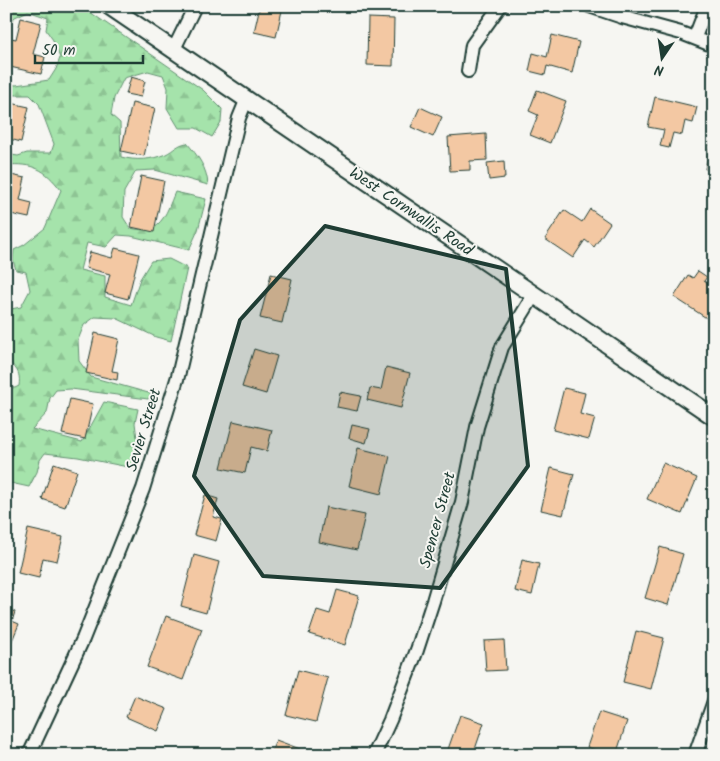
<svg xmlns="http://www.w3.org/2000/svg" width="720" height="761" viewBox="0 0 720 761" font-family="Kalam,sans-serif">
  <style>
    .forest { fill: url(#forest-firs); stroke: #629070 }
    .building { fill: #f3c8a3; stroke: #1f3d34 }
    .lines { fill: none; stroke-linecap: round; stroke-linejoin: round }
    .street-casing { stroke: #1f3d34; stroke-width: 16 }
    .secondary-casing { stroke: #1f3d34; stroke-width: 20 }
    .street { stroke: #f6f6f2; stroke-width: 12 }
    .secondary { stroke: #f6f6f2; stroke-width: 16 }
    .marked { fill: #1f3d34; fill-opacity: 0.2; stroke: #1f3d34; stroke-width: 4; stroke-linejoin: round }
    .labels { text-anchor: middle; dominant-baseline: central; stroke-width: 4; stroke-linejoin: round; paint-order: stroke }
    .street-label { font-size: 16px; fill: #1f3d34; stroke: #f6f6f2 }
  </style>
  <defs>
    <pattern id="forest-firs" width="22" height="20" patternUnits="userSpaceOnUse" patternTransform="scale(1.25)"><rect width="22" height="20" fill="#a5e3ab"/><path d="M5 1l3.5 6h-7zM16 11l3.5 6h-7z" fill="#8ec494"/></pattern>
  </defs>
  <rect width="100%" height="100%" fill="#f6f6f2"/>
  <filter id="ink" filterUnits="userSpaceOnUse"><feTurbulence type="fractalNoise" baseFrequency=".02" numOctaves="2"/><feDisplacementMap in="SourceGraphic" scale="10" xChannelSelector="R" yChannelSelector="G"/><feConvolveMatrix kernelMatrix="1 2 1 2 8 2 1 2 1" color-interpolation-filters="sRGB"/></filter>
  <g filter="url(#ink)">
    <!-- forest -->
    <path class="forest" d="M6,6H81L203,90L222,109L221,122L212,137L196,128H179L167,108L168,88L163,75L148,71L124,78L114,98L111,115L120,123L121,157C136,161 151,160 166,154C174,150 178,144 187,143C198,156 207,168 208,185L155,170L136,171L124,192L123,217L130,228C161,235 165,216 175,192L206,199L198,230L189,250L131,236L117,235L106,247L87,243L80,270L105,276V297L131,305L140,279L151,261L169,259L187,268L171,341L156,337L116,318L95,317L84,325L78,340L79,361L91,377L152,394L148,399L71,389L56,390L50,398L47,413L32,429L82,442L104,402L138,409L135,423L138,446L133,468L78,457L45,453L40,460L37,472L29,487L6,482V387L15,388L19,386C22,366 9,367 6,355C4,343 6,320 6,308L11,309L21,307L30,290L26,272L16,270L13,260L14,250L24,245L45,228L61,190C45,169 33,163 6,165V154L18,156L27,153H51L54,144L39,104L30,95H6V84L16,85L49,80L56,69L60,58L53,40L46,30L48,18L28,11L15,17L6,27Z"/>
    <!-- building -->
    <path class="building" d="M260,6H283L276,37L254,32Z
      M21,18L41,23L33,54L45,57L41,74L10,67L8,75H6V37L16,39Z
      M368,18L394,19L393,66L367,65Z
      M552,35L579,42L572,73L547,66L545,75L529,71L533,53L547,57Z
      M131,77L145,81L141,97L126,94Z
      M537,90L566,101L550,143L530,135L538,115L529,111Z
      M655,97L697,107L693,123L685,121L682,135L673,133L669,148L660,146L664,130L648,127Z
      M6,102L29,107L21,142L6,138Z
      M132,103L155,108L144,156L121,151Z
      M420,107L442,117L433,137L411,127Z
      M486,134L487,160L470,161V170L450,171L448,137Z
      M712,137L714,138V171L705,169Z
      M504,161L505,178L489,180L487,163Z
      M6,174L25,178L20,200L32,203L29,218L6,213Z
      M141,176L164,181L154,232L131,227Z
      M590,209L610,223L594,247L585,240L573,258L545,239L564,210L582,222Z
      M115,248L139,254L128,299L105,293L110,274L86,268L90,252L112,258Z
      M698,271L707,277L704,281L714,288V317L711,321L674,297L688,275L693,278Z
      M271,274L292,279L282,323L260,318Z
      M95,333L119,339L112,371L118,372L117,380L86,373Z
      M254,349L277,356L266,394L242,387Z
      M386,367L410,373L401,408L367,400L370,388L381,390Z
      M564,388L585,393L580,414L595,418L589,439L553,430Z
      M340,392L361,396L357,411L337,407Z
      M70,399L93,404L85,439L62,434Z
      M233,421L272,430L267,451L251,447L245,473L221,468Z
      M352,425L370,429L366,443L349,438Z
      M358,448L390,456L381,494L349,486Z
      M54,463L77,471L65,507L42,499Z
      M663,463L697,478L682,514L647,499Z
      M551,468L574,474L563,515L541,510Z
      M205,495L218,499L213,517L222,519L216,541L194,535Z
      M326,507L365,515L357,550L319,542Z
      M28,529L63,537L57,561L43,558L39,578L18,573Z
      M660,547L683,554L668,605L645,598Z
      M194,555L219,562L206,613L181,606Z
      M522,560L539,564L532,595L515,591Z
      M337,590L359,596L345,645L309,634L317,610L330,614Z
      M6,608L15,612L12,621L19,624L6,655Z
      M166,616L202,629L183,680L147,667Z
      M636,631L664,638L651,689L623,682Z
      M504,640L506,670L486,671L484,641Z
      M298,670L328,678L316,722L286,715Z
      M135,696L167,709L158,731L126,717Z
      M599,712L627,721L616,755H610L587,747Z
      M460,715L484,723L473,755H446Z
      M276,740L300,749L297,755H270Z
      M100,749L119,755H98Z"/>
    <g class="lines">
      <defs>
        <path id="street" d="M589,6L622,17L681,33L714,46
          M695,37L707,6
          M173,51L195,6
          M468,71L472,45L500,6
          M29,755L83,639L143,489L178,376L239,118L246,101
          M374,755L390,720L417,650L433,601L462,502L477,427L502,347L534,295
          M695,755L714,701"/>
        <path id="secondary" d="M109,6L714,417"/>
      </defs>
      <!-- street casing -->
      <use href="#street" class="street-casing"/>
      <!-- secondary casing -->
      <use href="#secondary" class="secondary-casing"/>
      <!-- street -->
      <use href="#street" class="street"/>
      <!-- secondary -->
      <use href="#secondary" class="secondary"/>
    </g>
  </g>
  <!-- marked area -->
  <path class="marked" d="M325,226L506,269L528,466L440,588L263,576L194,476L240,320Z"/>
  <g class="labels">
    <!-- street labels -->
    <g class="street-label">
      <text transform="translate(411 212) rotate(34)">West Cornwallis Road</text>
      <text transform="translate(144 430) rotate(-73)">Sevier Street</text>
      <text transform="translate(438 520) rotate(-75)">Spencer Street</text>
    </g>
  </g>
  <!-- margin -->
  <rect width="720" height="761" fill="none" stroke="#f6f6f2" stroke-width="25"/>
  <rect x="12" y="12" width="695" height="736" fill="none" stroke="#1f3d34" stroke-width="2" filter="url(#ink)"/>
  <!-- north arrow -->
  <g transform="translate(662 58) rotate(193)" stroke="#f6f6f2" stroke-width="4" paint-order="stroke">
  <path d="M0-4L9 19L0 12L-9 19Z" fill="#1f3d34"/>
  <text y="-8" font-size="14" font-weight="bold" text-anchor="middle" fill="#1f3d34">N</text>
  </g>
  <!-- scale -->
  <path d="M35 55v8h108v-8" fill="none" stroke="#1f3d34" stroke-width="2.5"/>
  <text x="42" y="55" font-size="15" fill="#1f3d34" stroke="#f6f6f2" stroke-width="4" paint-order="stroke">50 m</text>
</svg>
